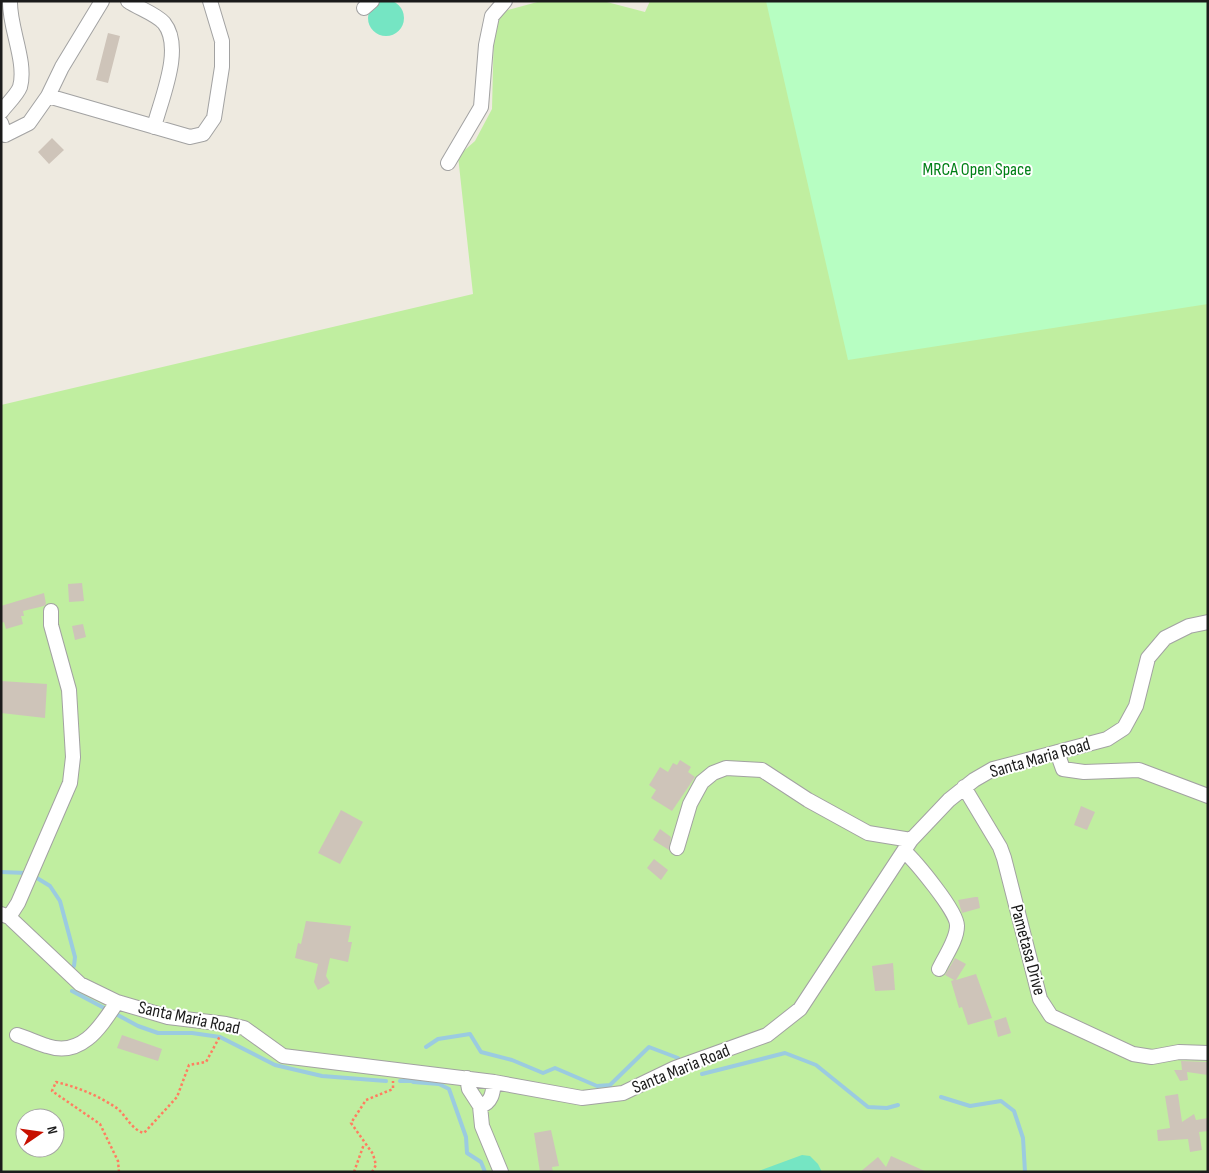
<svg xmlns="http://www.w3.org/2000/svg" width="1209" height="1173" viewBox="0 0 1209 1173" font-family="'Sofia Sans Condensed',sans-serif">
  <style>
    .grass { fill: #c0eea0; fill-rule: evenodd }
    .park { fill: #b7fec2 }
    .pitch { fill: #75e5c3 }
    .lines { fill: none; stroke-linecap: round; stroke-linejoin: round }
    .stream { stroke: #9bcbe0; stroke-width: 4 }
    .building { fill: #cec4b9 }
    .minor-casing { stroke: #a2a2a2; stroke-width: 16 }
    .path { stroke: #ff7d60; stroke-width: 2.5; stroke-dasharray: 2.5 2.5; stroke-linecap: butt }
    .minor { stroke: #fff; stroke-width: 14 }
    .labels { text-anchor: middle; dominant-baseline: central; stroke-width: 4; stroke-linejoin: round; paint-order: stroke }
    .park-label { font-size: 18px; fill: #028117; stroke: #fff }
    .street-label { font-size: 18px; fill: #1b1b1b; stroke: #fff }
  </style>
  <rect width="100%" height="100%" fill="#eeeae0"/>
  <!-- grass -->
  <path class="grass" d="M541,1H603L645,12L650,1H1208V1172H1V405L473,294L458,156L475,141L492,109L494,28L504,11ZM25,1118H55V1148H25Z"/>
  <!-- park -->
  <path class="park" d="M766,1H1208V304L848,360Z"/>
  <!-- pitch -->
  <path class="pitch" d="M368 18a18 18 0 1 1 36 0a18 18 0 1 1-36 0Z
    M802,1155L810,1156L818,1164L822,1172H756Z"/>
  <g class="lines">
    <!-- stream -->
    <path class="stream" d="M1,872L26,873
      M37,878L50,886L60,901L75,957L74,966
      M72,991L108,1010
      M114,1013L138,1026L158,1033H192L220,1037L275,1065L322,1076L386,1081
      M426,1047L438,1039L470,1034L481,1052L512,1060L543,1073L555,1068L597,1086L610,1085L649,1047L678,1058
      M702,1074L785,1053L816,1065L868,1107L887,1108L898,1105
      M400,1081H414
      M413,1082L439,1084L449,1089L466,1137L467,1153L481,1162L485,1172
      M941,1097L970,1106L1001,1101L1014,1111L1023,1138L1025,1172"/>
  </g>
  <!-- building -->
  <path class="building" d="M108,33L120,36L108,83L96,80Z
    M52,138L64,150L49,164L38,152Z
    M82,583L84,601L69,602L68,584Z
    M44,593L46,604L44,606L23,611L24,616H21L23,624L6,629L4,622L1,623V606Z
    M83,624L86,637L75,640L72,626Z
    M1,681L47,684L45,718L1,713Z
    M680,760L691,767L688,772L695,777L672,811L651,798L656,790L649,785L660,767L668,772L673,763L677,765Z
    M1081,806L1095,812L1087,830L1074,825Z
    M341,810L363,822L340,864L318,853Z
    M660,829L671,837L669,850L653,840Z
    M654,859L668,870L661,880L647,868Z
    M975,897H978L980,908L962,913L958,900Z
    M306,921L351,926L348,942H352L348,962L330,958L326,976L330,983L318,990L314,982L318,964L295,958L298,943L301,944Z
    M955,958L966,964L956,980L976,974L992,1018L968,1025L962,1007L959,1008L951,981L954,980L945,975Z
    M893,963L895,990L875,991L872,966Z
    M1006,1017L1011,1033L998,1037L994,1021Z
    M122,1035L162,1049L158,1061L117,1048Z
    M1181,1061L1208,1062V1075L1187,1072L1188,1080L1180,1081L1174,1070H1182Z
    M1178,1094L1182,1122L1194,1114L1196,1120L1208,1118V1131L1199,1132L1202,1150L1190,1152L1188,1139L1158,1141L1157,1130L1170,1128L1165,1096Z
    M551,1130L559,1166L552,1167L553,1172H540L534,1133Z
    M891,1156L927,1172H860L878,1157L886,1167Z"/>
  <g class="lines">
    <defs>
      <path id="minor" d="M128,1C138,8 156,14 164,23C184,48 161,99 154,127
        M364,8L372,1
        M48,96L190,137L203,134L214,118L222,67V41L210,1
        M1,112C6,105 17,95 20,87C27,62 9,27 10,1
        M1,123L5,135L29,123L48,96L62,67L102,1
        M448,163L481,107L486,45L492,16L505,1
        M1057,752L1063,769L1084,772L1139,770L1208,796
        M964,787L1000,847L1004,858L1040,999L1051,1016L1133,1054L1152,1057L1179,1052L1208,1053
        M677,848L690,804L702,782L713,773L726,768L762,770L808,800L868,833L911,840
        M904,851C915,861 958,912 957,926C957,940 945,956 939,969
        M1,914L9,917L80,984L117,1002L168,1017L226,1024L244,1028L283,1056L494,1082L582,1098L623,1093L675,1068L767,1035L800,1009L911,840L949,800L974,780L993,769L1107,739L1124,728L1136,706L1148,658L1165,638L1189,626L1208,622
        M9,917L18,903L70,783L73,757L69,690L51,625V611
        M17,1035C27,1038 37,1043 47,1046C82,1058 101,1026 117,1002
        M467,1078L469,1089L480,1106
        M494,1082C493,1092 492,1103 480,1106L482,1126L501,1172"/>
    </defs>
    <!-- minor casing -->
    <use href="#minor" class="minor-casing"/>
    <!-- path -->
    <path class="path" d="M119,1172L118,1161L100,1124L52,1091L56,1082C77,1087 100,1096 118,1109C127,1117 132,1130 144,1133L177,1097L189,1065L206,1062L220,1036
      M354,1172L364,1144
      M372,1172L376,1165L373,1154L351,1123L366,1100L393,1089V1081"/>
    <!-- minor -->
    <use href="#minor" class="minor"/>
  </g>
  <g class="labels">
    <!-- park labels -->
    <g class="park-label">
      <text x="977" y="169">MRCA Open Space</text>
    </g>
    <!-- street labels -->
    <g class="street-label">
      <text transform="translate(1040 758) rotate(-16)">Santa Maria Road</text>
      <text transform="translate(1028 950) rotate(75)">Pametasa Drive</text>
      <text transform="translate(189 1018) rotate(12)">Santa Maria Road</text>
      <text transform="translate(681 1069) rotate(-22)">Santa Maria Road</text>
    </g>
  </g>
  <!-- border -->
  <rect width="1209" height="1173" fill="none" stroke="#1b1b1b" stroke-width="5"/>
  <!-- north arrow -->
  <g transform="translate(40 1133) rotate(77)"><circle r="24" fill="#ffffff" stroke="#a4a4a4"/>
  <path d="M0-4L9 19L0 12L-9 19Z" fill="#c71000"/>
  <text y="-8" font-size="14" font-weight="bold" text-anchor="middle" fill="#1b1b1b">N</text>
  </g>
</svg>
